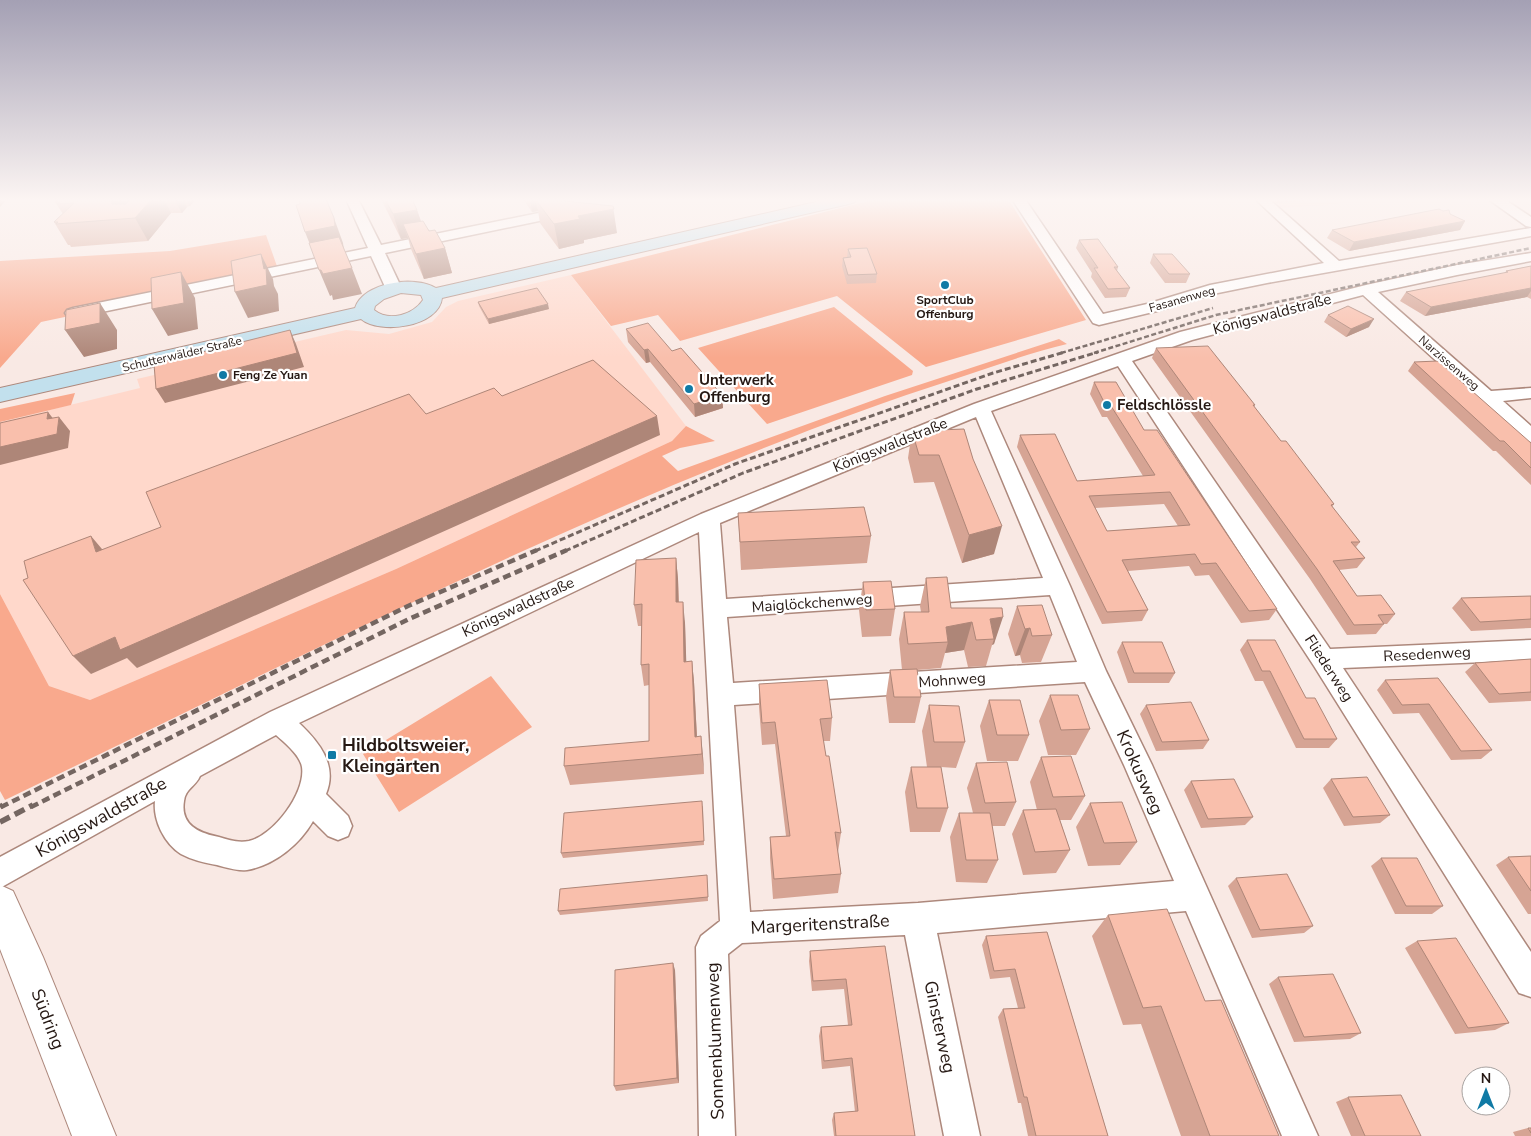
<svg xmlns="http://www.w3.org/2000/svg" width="1531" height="1136" viewBox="0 0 1531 1136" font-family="'Nunito Sans',sans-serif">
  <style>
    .built { fill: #ffd8cb }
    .green { fill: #f9a98d }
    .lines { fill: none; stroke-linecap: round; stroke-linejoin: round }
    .minor-casing { stroke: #ad887c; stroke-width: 3 }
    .tertiary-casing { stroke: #ad887c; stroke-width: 2 }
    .secondary-casing { stroke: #ad887c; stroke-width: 2 }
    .minor { fill: #fff; fill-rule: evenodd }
    .tertiary { fill: #fff; fill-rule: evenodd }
    .secondary { fill: #c2e0ed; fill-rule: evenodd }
    .rail-far3 { stroke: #746661; stroke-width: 2.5; stroke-dasharray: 5 2.5; stroke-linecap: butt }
    .rail-far2 { stroke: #746661; stroke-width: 3; stroke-dasharray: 6 3; stroke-linecap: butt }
    .rail-far1 { stroke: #746661; stroke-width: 4.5; stroke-dasharray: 8 4.5; stroke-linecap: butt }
    .rail { stroke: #746661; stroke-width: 5.5; stroke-dasharray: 11 5.5; stroke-linecap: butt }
    .wall { fill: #d6a494; fill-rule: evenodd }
    .shaded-wall { fill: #ae8678 }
    .building { fill: #f9bfac; stroke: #ae8678; fill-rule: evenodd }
    .poi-dot { fill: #107aa5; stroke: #fff; stroke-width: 2 }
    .labels { text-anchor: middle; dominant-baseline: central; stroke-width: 4.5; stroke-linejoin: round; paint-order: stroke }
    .far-street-label { font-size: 12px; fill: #251813; stroke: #fff }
    .far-poi-label { font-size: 12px; font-weight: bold; fill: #251813; stroke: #fff }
    .street-label { font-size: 15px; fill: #251813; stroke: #fff }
    .poi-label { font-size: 15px; font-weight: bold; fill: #251813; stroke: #fff; text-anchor: start }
    .near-poi-label { font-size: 18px; font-weight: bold; fill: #251813; stroke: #fff; text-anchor: start }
    .near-street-label { font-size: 18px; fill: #251813; stroke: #fff }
  </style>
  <rect width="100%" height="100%" fill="#f9e9e4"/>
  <!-- built -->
  <path class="built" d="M1269,199H1372L1328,205L1279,208Z
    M571,275L686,426L672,441L396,569L90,700L49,686L0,594V422L140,388L137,379L346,330L389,334L432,322L446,307L458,301Z"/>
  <!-- green -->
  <path class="green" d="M877,199H1008L1086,320L926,367L837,296L680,341L658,315L611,326L571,275Z
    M266,235L279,272L41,322L0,368V261L170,251Z
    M834,307L913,371L912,375L767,424L698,348Z
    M1059,339L1067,344C1029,353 992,367 955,379C880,403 805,431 732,461C484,561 246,684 5,800L0,791V594L49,686L90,700L396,569L672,441L686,426L715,441L680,448L662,456L678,471L885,396Z
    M75,393L71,405L0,422V409Z
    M491,676L532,727L399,812L363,754Z"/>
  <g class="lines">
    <defs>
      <path id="minor" d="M346,199H358L381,245L568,207L575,211L568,215L385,253L402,289L399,292H389L386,289L371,256L73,318L67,316L65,313L67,310L73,308L368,248Z
        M1012,199H1025L1103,314L1147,304L1210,285L1324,263L1255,199H1269L1339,261L1531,228V236L1267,283L1213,294L1157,311L1099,325L1093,323L1091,320Z
        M1488,199H1504L1531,217V227L1526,226Z
        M1531,253V261L1457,275L1378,292L1491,391L1531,388V398L1503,401L1531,426V442L1524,440L1363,295L1192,340L1132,361L1330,649L1531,640V660L1343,668L1531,952V997L1519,993L1314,666L1118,366L991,411L1070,586L1106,671L1152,765L1318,1136H1282L1186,911L937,933L980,1136H944L905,935L742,943L728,954L735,1136H699L696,947L701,936L720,921L699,532L299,723C319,742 338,765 326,794L348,816L352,826L348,836L338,840L328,836L313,821C300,844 275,865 247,870C237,871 228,868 217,865C205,863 192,860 181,854C164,843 153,820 155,801L0,888V857L270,712L701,514L974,404L1180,332L1366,285L1457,265ZM976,417L1043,578L726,599L720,523ZM1050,595L1077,662L733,683L727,617ZM1085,682L1124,765L1174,881L918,903L750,912L734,705ZM276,735C285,743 300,755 302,767C306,793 273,836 249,841C238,843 229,840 219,837C199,833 180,825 184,801C185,789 196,786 200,776Z"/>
      <path id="tertiary" d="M0,885L13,891L43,957L116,1136H72L0,949Z"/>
      <path id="secondary" d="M829,199H857L855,202L849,204L442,298C439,327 380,335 361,319L0,402V388L355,308C363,282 415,275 436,288ZM401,293L421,295L423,300C413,315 389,322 374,310L375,306L384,299Z"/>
    </defs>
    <!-- minor casing -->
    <use href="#minor" class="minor-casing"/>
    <!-- tertiary casing -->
    <use href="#tertiary" class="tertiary-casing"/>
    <!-- secondary casing -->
    <use href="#secondary" class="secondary-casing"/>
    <!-- minor -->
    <use href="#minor" class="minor"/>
    <!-- tertiary -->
    <use href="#tertiary" class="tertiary"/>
    <!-- secondary -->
    <use href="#secondary" class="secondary"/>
    <!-- rail-far3 -->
    <path class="rail-far3" d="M1061,353L1213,308
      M1094,353L1216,315L1531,248"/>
    <!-- rail-far2 -->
    <path class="rail-far2" d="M535,551L735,464L993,373L1065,352
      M565,551L743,473L977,389L1098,352"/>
    <!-- rail-far1 -->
    <path class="rail-far1" d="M1,807L408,606L537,550
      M31,807L409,619L567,550"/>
    <!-- rail -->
    <path class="rail" d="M0,807L3,805
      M0,822L33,805"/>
  </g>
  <!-- wall -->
  <path class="wall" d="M59,199H196L190,206L187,207L182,213H171L148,241L71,247L70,245H68L54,222L63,214L55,202Z
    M381,199H412L417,210L421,221L445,248L452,273L424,279L411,249L408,238L401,239Z
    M523,199H564L565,201L617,233L584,240V243L559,249L540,223L538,211L532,212Z
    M1167,199H1174L1171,202Z
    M1271,199H1344L1276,203Z
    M1450,214L1465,221L1460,230L1349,251L1327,238L1332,230Z
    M1079,240L1118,267L1117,271L1130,288L1126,297L1105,298L1091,277L1092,273L1076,248Z
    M848,249L877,274L876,283L847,284L842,266L843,258L847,257Z
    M1153,254L1190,274L1186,283H1165L1150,263Z
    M1531,266V299L1527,297L1425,316L1400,301L1406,292L1505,273L1506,271Z
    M478,302L549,309L489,324L479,306Z
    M1328,315L1369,327L1346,337L1324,322Z
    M626,329L722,395L723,408L695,417L650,362L646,363L628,342Z
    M1156,348L1255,405L1254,407L1281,441L1334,504L1332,507L1360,542L1356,547L1365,558L1357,568L1339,570L1357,596L1395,614L1387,624H1384L1376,634L1347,635L1310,579L1152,358Z
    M1414,362L1531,443V485L1496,451H1493L1408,371Z
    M1094,382L1144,430L1277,609L1269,620L1241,623L1209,575L1195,576L1189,566L1128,571L1148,610L1142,621L1102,624L1017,447L1020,435L1077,481L1143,476L1107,417H1102L1090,394ZM1164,504L1178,526L1107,531L1095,508Z
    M964,429L994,554L962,563L934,482L914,483L908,458L912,431Z
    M738,513L871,536L867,563L741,570Z
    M676,558L678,579L679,602L685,623L686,662L692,661L694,682L697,737L703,756L704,774L570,785L564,766L649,741V685L644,686L641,665L642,626H638L634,605Z
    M926,578L951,608H1002L994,644L992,645L986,666L968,667L964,650L945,653L941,668L917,670L921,697L915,723H889L886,697L890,670H902L899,639L904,612H921L920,606Z
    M863,582L895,609L891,636L862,637L859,610Z
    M1531,596V628L1471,631L1452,608L1461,598Z
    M1017,606L1052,635L1041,662L1022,663L1020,655L1015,656L1008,634Z
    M1247,640L1306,698L1337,739L1329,748H1296L1263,681H1255L1240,650Z
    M1122,642L1175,673L1169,683H1128L1117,652Z
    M1531,659V701L1489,703L1465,672L1475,663Z
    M1438,678L1492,750L1481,759L1451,760L1419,713L1393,714L1377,690L1385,680Z
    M759,684L832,718L830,741H823L826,756L841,833L838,852L841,874L838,893L773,899L770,858V837L786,836L775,744L762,745L759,707Z
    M1050,695L1090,729L1076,755H1048L1039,721Z
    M989,700L1029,735L1018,761H987L980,726Z
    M929,705L965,742L956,768L941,767L948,808L940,832H910L905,792L911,767H927L922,731Z
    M1146,705L1209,740L1203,749L1156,751L1140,714Z
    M1041,757L1085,796L1071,820H1060L1070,850L1056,873L1023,875L1012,834L1023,810H1037L1030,782Z
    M976,763L1016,802L1005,826H992L998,860L987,883L956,882L950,837L959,813H973L967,788Z
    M1331,779L1390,815L1380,823L1344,826L1323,788Z
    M1191,781L1253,817L1245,825L1201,828L1184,790Z
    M1090,803L1137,842L1120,865L1088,866L1076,827Z
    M703,806L704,845L563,858L561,853Z
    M1531,856V914H1528L1496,865L1508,857Z
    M1381,858L1443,906L1432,914H1395L1371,866Z
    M707,875L708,901L560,915L558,911Z
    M1236,878L1313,926L1304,933L1252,938L1228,886Z
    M1108,915L1279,1136H1181L1141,1024L1123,1025L1092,936Z
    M1047,932L1108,1136H1028L1021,1103H1018L998,1017L1003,1009L1018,1008L1010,977L990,979L982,945L986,936Z
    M1417,941L1509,1023L1495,1030L1455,1034L1405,948Z
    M885,946L915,1136H834L832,1120L834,1113L855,1112L850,1066L822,1069L819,1036L821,1027L848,1025L844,989L812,991L809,961L810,951Z
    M675,970L679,1083L616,1091L614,1086Z
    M1278,977L1361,1033L1350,1039L1294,1042L1269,984Z
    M1348,1097L1421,1136H1351L1336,1102Z
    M1528,1128H1531V1136H1515L1513,1132Z"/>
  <!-- shaded-wall -->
  <path class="shaded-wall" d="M0,199H7L0,207Z
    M110,199H144L126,219L112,204Z
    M152,199H164L171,213L148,241L135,218Z
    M174,199H183L187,207L182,213Z
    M186,199H196L190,206Z
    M530,199H535L538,211L532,212Z
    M613,206L617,233L584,240V243L559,249L554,224Z
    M417,210L425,234L403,224L408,238L401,239L393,214Z
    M334,218L343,243L344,251L315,257L305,232Z
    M1465,221L1460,230L1349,251L1354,242Z
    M445,248L452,273L424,279L416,254Z
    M261,254L273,279L274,286L278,294L279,311L248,318L235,292L264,269Z
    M352,268L362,294L333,300L332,295L330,296L319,270Z
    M181,272L195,298L198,329L168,336L152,309Z
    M1531,288V291L1527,297L1425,316L1431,307Z
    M100,303L117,330V349L84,357L65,330Z
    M548,304L549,309L489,324L488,319Z
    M1374,319L1369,327L1346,337L1351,329Z
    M290,330L296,344L304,367L165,403L156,389Z
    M648,349L650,362L646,363L644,350Z
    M722,395L723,408L695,417L694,404Z
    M48,412L58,425L59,417L70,431L68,448L0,465V447L47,419Z
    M657,416L660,435L137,668L127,658L91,674L73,656L115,637Z
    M1002,526L994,554L962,563L969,535Z
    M91,536L107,555L96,552Z
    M676,558L678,579L679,624L676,602Z
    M683,602L685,623L687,683L684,662Z
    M1003,617L994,644L992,645L994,639L990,619Z
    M972,622L964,650L945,653L948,642L946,627Z
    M1030,628L1020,655L1015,656L1025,629Z
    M692,661L694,682L698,757L695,737Z
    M701,736L703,756L704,774L702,754Z
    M673,963L675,970L679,1083L677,1078Z"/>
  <!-- building -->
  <path class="building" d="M59,199H111L112,204H126L131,199H152L135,218L56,224L58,222H54L74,203L57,204L60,202H55Z
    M299,199H326L334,218L335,226L305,232L296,205L300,204Z
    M385,199H412L417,210L393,214Z
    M535,199H564L565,201L613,206L614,209L578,216L580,219L554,224Z
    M1439,209L1443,211L1449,210L1450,214L1465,221L1354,242L1332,230Z
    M423,221L429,231L435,230L445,248L416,254L403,224Z
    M339,237L352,268L323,274L321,270H319L309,243Z
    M1098,239L1118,267H1114L1130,288L1108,289L1094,268H1098L1079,240Z
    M867,248L877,274L848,275L843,258L851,257L848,249Z
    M261,254L264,269L266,268L267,285L235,292L231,261Z
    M1153,254H1172L1190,274H1169Z
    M1531,266V288L1431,307L1406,292L1508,272L1506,271Z
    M181,272L184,303L152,309L151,278Z
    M537,288L548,304L488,319L478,302Z
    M100,303V323L65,330L66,310Z
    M1348,306L1374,319L1351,329L1328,315Z
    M648,323L672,351L681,348L722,395L694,404L648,349L644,350L626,329Z
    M290,330L297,353L156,389L154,364Z
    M1208,346L1255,405H1253L1281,441H1286L1334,504L1331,505L1360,542H1351L1365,558L1333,561L1357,596L1381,595L1395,614L1378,615L1384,624L1354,625L1317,569L1156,348Z
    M593,360L657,416L120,650L115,637L73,656L23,580L28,578L24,561L91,536L96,552L161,527L146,492L409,394L426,414L494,388L502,396Z
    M1438,361L1531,443V468L1504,441H1500L1414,362Z
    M1094,382H1116L1144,430H1157L1277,609L1249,611L1216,563L1201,564L1195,554L1122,560L1148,610L1107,612L1020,435L1055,434L1077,481L1155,475L1111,406H1106ZM1170,492L1190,525L1107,531L1089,496Z
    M48,412L47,419L59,417L57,434L0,447V423Z
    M964,429L973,459L1002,526L969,535L939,455H919L912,431Z
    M864,507L871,536L740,542L738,513Z
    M676,558V602H683L684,662L692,661L695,737L701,736L702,754L564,766L565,748L649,741V664L641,665L642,604L634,605L636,560Z
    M947,577L951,608H1002L1003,617L990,619L994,639L976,640L972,622L946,627L948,642L908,644L904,612H929L926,578Z
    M891,581L895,609L866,610L863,582Z
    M1531,596V619L1480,622L1461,598Z
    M1042,605L1052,635L1032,636L1030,628L1025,629L1017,606Z
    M1247,640H1275L1306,698H1315L1337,739H1304L1270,671H1262Z
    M1122,642H1162L1175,673H1134Z
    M1531,659V692L1499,694L1475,663Z
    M917,669L921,697H894L890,670Z
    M1438,678L1492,750L1461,751L1429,704L1402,705L1385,680Z
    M827,680L832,718L820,719L826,756H829L841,833L835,832L841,874L774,879L770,837L790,836L775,722L762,723L759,684Z
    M1050,695H1078L1090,729L1061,730Z
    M989,700H1020L1029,735H997Z
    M1191,702L1209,740L1162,742L1146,705Z
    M929,705L959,706L965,742H934Z
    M1071,756L1085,796L1053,797L1041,757Z
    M1007,762L1016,802L985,803L976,763Z
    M911,767H941L948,808H917Z
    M1367,777L1390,815L1353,817L1331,779Z
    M1234,779L1253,817L1208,819L1191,781Z
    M702,801L704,841L561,853L564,813Z
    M1122,802L1137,842L1104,843L1090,803Z
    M1056,809L1070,850L1035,852L1023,810Z
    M959,813H990L998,860H966Z
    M1531,856V891L1508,857Z
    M1381,858H1417L1443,906H1406Z
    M1287,874L1313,926L1260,930L1236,878Z
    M707,875L708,897L558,911L560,889Z
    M1167,909L1205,1001L1221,1000L1279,1136H1210L1161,1006L1143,1008L1108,915Z
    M1047,932L1108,1136H1036L1027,1097H1024L1003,1009L1025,1008L1015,969L994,971L986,936Z
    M1456,938L1509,1023L1468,1028L1417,941Z
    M885,946L915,1136H836L834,1113L858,1111L852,1058L824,1061L821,1027L852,1025L846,979L813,981L810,951Z
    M673,963L677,1078L614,1086L615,970Z
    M1333,974L1361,1033L1304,1037L1278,977Z
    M1401,1095L1421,1136H1365L1348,1097Z
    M1528,1128H1531V1133Z"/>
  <!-- sky -->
  <linearGradient id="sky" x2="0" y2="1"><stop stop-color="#a4a0b4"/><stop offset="0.56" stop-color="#fcf5f3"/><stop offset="1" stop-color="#fcf5f3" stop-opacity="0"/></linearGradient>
  <rect width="1531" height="358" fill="url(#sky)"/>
  <!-- markers -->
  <g class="poi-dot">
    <circle cx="945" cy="285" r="5"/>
    <circle cx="223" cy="375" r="5"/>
    <circle cx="689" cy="389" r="5"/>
    <circle cx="1107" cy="405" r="5"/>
    <rect x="327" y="750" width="10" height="10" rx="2.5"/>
  </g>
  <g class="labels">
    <!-- far-street labels -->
    <g class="far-street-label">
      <text transform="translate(1182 299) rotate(-16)">Fasanenweg</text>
      <text transform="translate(182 354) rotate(-13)">Schutterwälder Straße</text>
      <text transform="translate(1449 363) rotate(41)">Narzissenweg</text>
    </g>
    <!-- far-poi labels -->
    <g class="far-poi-label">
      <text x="945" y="300">SportClub<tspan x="945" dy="14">Offenburg</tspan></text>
      <text x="233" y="375" text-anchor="start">Feng Ze Yuan</text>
    </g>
    <!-- street labels -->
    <g class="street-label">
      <text transform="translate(1272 314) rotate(-15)">Königswaldstraße</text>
      <text transform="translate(890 445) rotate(-22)">Königswaldstraße</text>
      <text transform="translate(812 603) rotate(-4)">Maiglöckchenweg</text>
      <text transform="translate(518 607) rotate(-25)">Königswaldstraße</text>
      <text transform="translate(1427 654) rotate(-3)">Resedenweg</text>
      <text transform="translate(1329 668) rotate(57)">Fliederweg</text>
      <text transform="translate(952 680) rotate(-4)">Mohnweg</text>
    </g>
    <!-- poi labels -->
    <g class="poi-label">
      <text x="699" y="380">Unterwerk<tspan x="699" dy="17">Offenburg</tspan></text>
      <text x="1117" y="405">Feldschlössle</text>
    </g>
    <!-- near-poi labels -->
    <g class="near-poi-label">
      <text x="342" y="745">Hildboltsweier,<tspan x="342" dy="21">Kleingärten</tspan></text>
    </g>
    <!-- near-street labels -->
    <g class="near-street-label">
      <text transform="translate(1140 772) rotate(66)">Krokusweg</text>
      <text transform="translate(101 817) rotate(-29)">Königswaldstraße</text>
      <text transform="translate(820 924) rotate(-3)">Margeritenstraße</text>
      <text transform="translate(48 1019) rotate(69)">Südring</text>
      <text transform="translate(940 1027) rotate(78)">Ginsterweg</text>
      <text transform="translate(715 1041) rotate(-92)">Sonnenblumenweg</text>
    </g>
  </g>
  <!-- north arrow -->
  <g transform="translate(1486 1091)"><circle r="24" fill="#ffffff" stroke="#a8a3a1"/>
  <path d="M0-4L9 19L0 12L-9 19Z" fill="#107aa5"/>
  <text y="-8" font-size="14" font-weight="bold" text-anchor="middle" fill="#251813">N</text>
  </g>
</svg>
